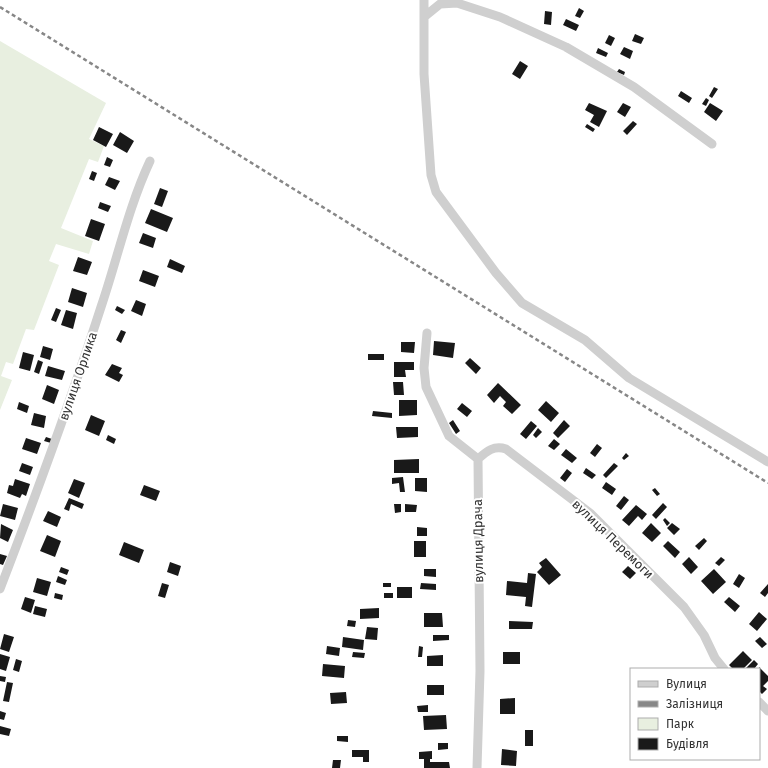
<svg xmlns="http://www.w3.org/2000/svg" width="768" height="768" viewBox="0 0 768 768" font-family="'Fira Sans',sans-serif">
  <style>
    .green { fill: #e8efe0 }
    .building { fill: #191919 }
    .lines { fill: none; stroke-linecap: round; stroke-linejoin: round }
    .minor { stroke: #cfcfcf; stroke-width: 9 }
    .rail { stroke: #878787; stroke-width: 2.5; stroke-dasharray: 4 3; stroke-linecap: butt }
    .labels { text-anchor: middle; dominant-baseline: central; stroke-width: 4; stroke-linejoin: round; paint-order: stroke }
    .street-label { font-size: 13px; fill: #323232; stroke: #fff }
  </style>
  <rect width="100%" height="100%" fill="#fff"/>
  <!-- green -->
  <path class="green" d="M0,41L106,103L89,139L104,146L98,162L89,159L61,228L93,241L89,254L56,244L49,261L59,265L34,330L26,329L13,364L6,362L1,376L12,380L0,410Z"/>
  <!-- building -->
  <path class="building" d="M579,8L584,11L580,18L575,16Z
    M545,11L552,12L551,25L544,24Z
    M566,19L579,25L576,31L563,25Z
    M635,34L644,38L641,44L632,41Z
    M609,35L615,38L611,46L605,43Z
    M624,47L633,51L630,59L620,54Z
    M598,48L608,53L606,57L596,53Z
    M520,61L528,66L520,79L512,74Z
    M619,69L625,72L624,75L617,72Z
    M714,87L718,89L712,98L709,96Z
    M681,91L692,98L689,103L678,96Z
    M706,98L709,100L706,106L702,104Z
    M589,103L607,111L599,127L590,122L594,115L585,110Z
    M623,103L631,107L625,117L617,112Z
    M710,103L723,111L716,121L704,112Z
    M633,121L637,124L627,135L623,131Z
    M587,124L595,129L593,132L585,127Z
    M99,127L113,134L106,147L93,140Z
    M120,132L134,141L127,153L113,145Z
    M107,157L113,160L110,167L104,165Z
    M92,171L97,173L94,181L89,179Z
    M109,177L120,181L115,190L105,185Z
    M160,188L168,191L162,207L154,204Z
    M100,202L111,206L108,212L98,208Z
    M151,209L173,218L167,232L145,223Z
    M91,219L105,224L99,241L85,236Z
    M143,233L156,238L153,248L139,243Z
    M78,257L92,262L87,275L73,271Z
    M170,259L185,266L182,273L167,267Z
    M143,270L159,276L155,287L139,281Z
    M72,288L87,293L83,307L68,302Z
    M136,300L146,304L142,316L131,311Z
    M117,306L125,310L122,314L115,310Z
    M56,308L61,310L56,322L51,320Z
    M66,310L77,313L73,329L61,325Z
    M121,330L126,332L121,343L116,340Z
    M434,341L455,343L453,358L433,355Z
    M401,342H415L414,353L401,352Z
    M43,346L53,349L50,360L40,357Z
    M23,352L34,355L30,371L19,368Z
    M368,354H384V360H368Z
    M470,358L481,368L476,374L465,363Z
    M38,360L43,362L39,374L34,372Z
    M394,362H414V370H405L406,377H394Z
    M112,364L122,368L119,373L123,375L119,382L105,375Z
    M48,366L65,371L62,380L45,376Z
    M393,382H403L404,395H394Z
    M498,383L521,405L512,414L503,406L506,402L500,396L494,403L487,395Z
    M47,385L59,390L54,404L42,399Z
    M399,400H417V415L399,416Z
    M546,401L559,413L551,422L538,410Z
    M19,402L29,406L27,413L17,409Z
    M462,403L472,411L467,417L457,409Z
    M373,411L392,413V418L372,416Z
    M34,413L46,416L44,428L31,425Z
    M91,415L105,421L99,436L85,430Z
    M453,420L460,431L456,434L449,423Z
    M564,420L570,426L558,438L553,433Z
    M531,421L537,426L526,439L520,434Z
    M396,427H418V437L397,438Z
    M538,428L542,432L536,438L533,435Z
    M108,435L116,439L114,444L106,440Z
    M46,437L52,439L51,443L44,441Z
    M26,438L41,443L37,454L22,449Z
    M554,439L560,444L554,450L548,446Z
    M597,444L602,448L595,457L590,453Z
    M566,449L577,458L572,463L561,455Z
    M626,453L629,456L624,460L622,458Z
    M419,459V473H394V460Z
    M22,463L33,467L30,475L19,471Z
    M614,463L618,466L606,478L603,475Z
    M586,468L596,475L592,479L583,473Z
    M567,469L572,473L565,482L560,478Z
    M403,477L405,492H400L399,483L392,484V478Z
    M415,478H427V492L415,491Z
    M15,479L30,484L26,496L22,494L20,498L7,493L9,485L13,486Z
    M74,479L85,483L79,498L68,493Z
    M606,482L616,489L612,495L602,488Z
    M144,485L160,491L156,501L140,495Z
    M655,488L660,494L657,496L652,490Z
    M624,496L629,500L621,510L616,506Z
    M69,498L84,504L82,509L71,504L69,511L64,509Z
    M663,503L667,507L656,519L652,515Z
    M3,504L18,508L15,520L0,516Z
    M394,504H401V512L395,513Z
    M405,504L417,505L416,512H405Z
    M636,505L647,514L642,520L638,516L629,526L622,520Z
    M48,511L61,517L57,527L43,521Z
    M665,518L670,523L667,526L663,520Z
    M651,523L661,533L652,542L642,533Z
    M672,523L680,529L674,535L667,528Z
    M1,524L13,530L8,542L0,538Z
    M417,527L427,528V536H417Z
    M47,535L61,541L55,557L40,551Z
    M704,538L707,541L699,550L695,546Z
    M414,541H426V557H414Z
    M668,541L680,552L675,558L663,546Z
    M124,542L144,550L139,563L119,555Z
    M0,554L7,556L3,565L0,564Z
    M689,557L698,567L691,574L682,564Z
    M721,557L725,560L719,566L715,563Z
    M546,558L561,575L549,585L537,572L542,567L539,563Z
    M170,562L181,566L178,576L167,572Z
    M628,566L636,573L630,579L622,572Z
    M61,567L69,570L67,575L59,572Z
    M424,569H436V577L424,576Z
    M714,569L726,582L713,594L701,581Z
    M528,573L536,574L532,607L525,606L526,597L506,595L507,581L527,583Z
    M739,574L745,578L739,588L733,584Z
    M58,576L67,580L65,585L56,582Z
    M37,578L51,582L47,596L33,592Z
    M162,583L169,585L165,598L158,596Z
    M383,583H391V587H383Z
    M421,583L436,584V590L420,589Z
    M768,584V593L765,597L760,593Z
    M397,587H412V598H397Z
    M55,593L63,595L62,600L54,598Z
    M384,593H393V598H384Z
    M25,597L35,600L31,613L21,609Z
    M729,597L740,606L735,612L724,602Z
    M35,606L47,609L45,617L33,614Z
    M379,608V618L360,619V609Z
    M759,612L767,619L757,631L749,624Z
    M424,613H442L443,627H424Z
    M348,620L356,621L355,627L347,626Z
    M509,621L533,622L532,629H509Z
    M367,627L378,628L377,640L365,639Z
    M4,634L14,637L9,652L0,649Z
    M433,635H449V640L433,641Z
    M343,637L364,640L363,650L342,647Z
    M760,637L767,644L762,648L755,641Z
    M327,646L340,648L339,656L326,654Z
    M419,646L423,647L422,657H418Z
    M743,651L752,660L743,669H733L729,665Z
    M353,652L365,653L364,658L352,657Z
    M503,652H520V664H503Z
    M0,654L10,657L6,671L0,669Z
    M443,655V666H427V656Z
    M16,659L22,661L19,672L13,670Z
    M754,660L758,664L754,669H745Z
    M323,664L345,666L344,678L322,676Z
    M759,667L768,676V681L763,686L767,689L762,694L759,691Z
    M0,676L6,677L5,682L0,681Z
    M7,682L13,683L9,702L3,701Z
    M427,685H444V695H427Z
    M346,692L347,703L331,704L330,693Z
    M515,698V714H500V699Z
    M428,705V712H418L417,706Z
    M0,711L6,713L4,720L0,719Z
    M446,715L447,729L424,730L423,716Z
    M0,726L11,729L9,736L0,734Z
    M525,730H533V746H525Z
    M337,736H348V742L337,741Z
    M438,743H448V749L438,750Z
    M502,749L517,751L516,766L501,765Z
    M352,750H369V762H363V757H352Z
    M432,751V759H430V762H449L450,768H424V759H419V752Z
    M333,760H341L340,768H332Z"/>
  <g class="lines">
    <!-- minor -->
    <path class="minor" d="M424,0V17L440,4L457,3L500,17L566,47L634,87L712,144
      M424,17V74L431,175L436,192L496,273L522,303L585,340L629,378L768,462
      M427,333L424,368L426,387L449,436L478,459L480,671L477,768
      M478,459C487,451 494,445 506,449L590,513L684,607L704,635L715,658L724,669
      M0,589C36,495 71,400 102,304C118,256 129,206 150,161
      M759,702L768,711"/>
    <!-- rail -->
    <path class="rail" d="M0,7L768,483"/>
  </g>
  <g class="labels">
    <!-- street labels -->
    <g class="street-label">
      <text transform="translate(78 376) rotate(-71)">вулиця Орлика</text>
      <text transform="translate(613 539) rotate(44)">вулиця Перемоги</text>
      <text transform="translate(478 541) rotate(-91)">вулиця Драча</text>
    </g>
  </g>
  <!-- legend -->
  <rect x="630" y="668" width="130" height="92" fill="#ffffff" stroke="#adadad"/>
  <rect x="638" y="681" width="20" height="6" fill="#cfcfcf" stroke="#adadad"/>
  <text x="666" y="688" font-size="12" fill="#323232">Вулиця</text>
  <rect x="638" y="701" width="20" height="6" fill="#878787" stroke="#adadad"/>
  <text x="666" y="708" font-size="12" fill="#323232">Залізниця</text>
  <rect x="638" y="718" width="20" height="12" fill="#e8efe0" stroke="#adadad"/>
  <text x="666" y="728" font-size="12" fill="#323232">Парк</text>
  <rect x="638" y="738" width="20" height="12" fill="#191919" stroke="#adadad"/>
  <text x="666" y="748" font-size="12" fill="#323232">Будівля</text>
</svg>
